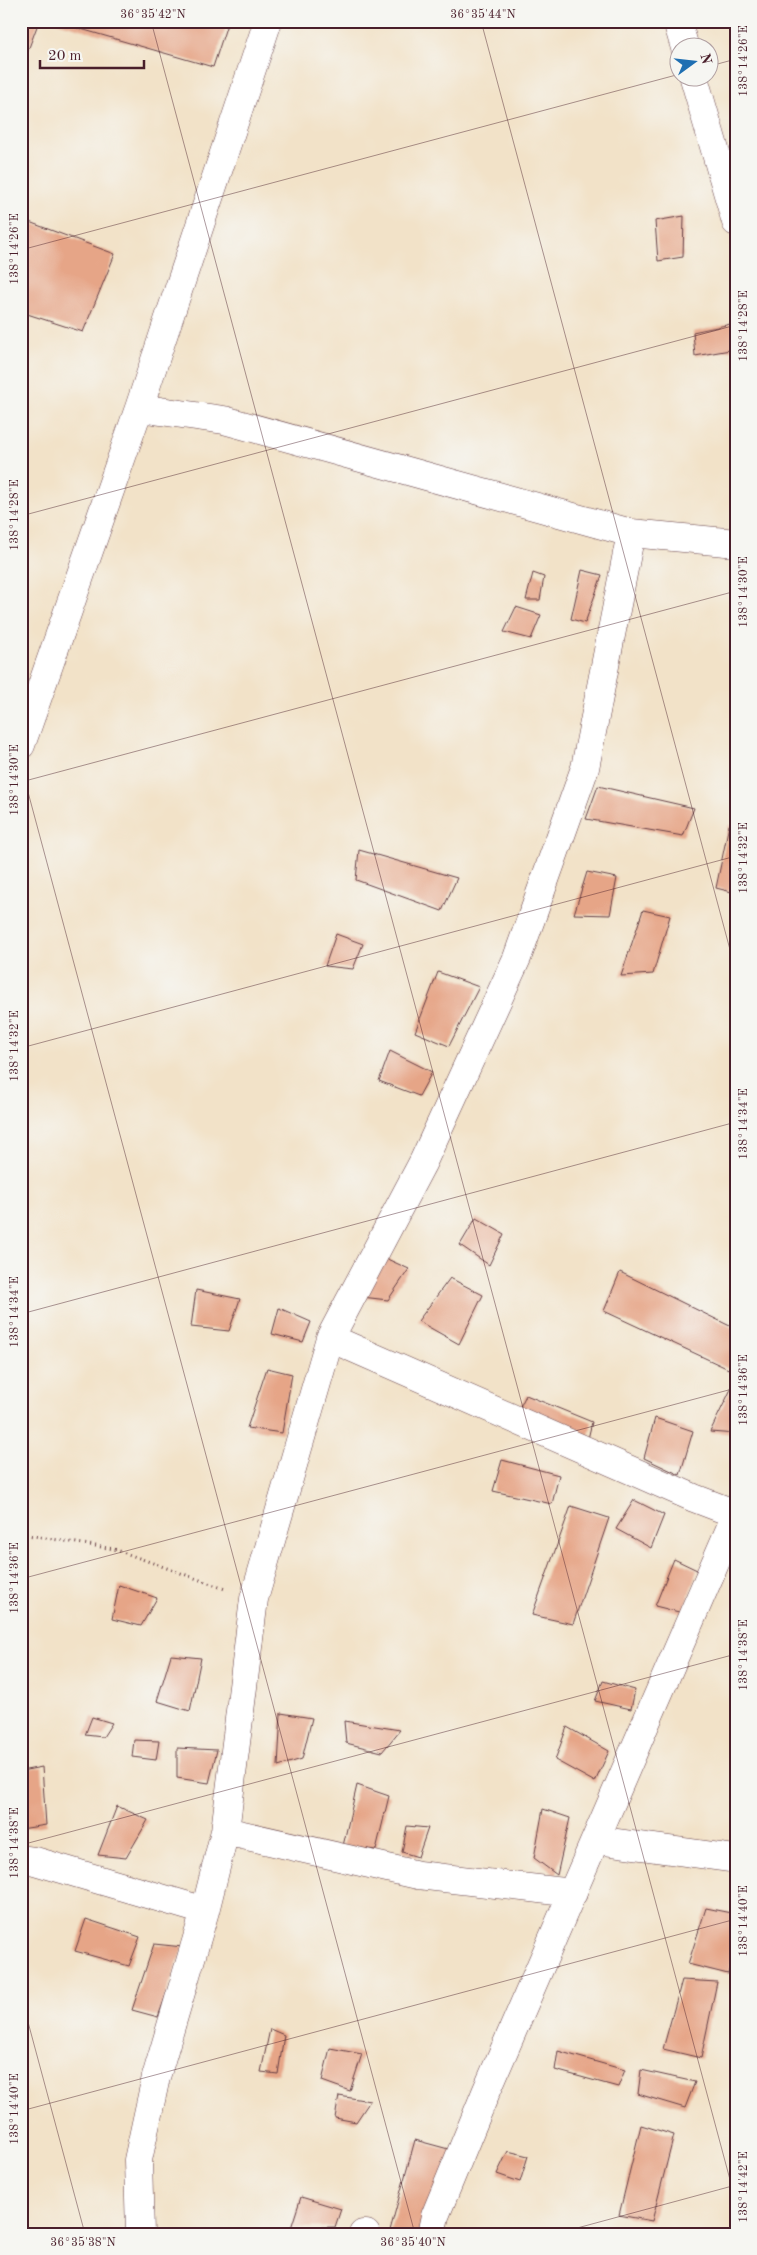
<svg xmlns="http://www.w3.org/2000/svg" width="757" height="2255" viewBox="0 0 757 2255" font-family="'Old Standard TT',serif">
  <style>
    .building { fill: #e6a587 }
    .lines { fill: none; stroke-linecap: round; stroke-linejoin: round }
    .street-casing { stroke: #633c43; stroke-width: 29 }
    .path { stroke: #633c43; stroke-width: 3; stroke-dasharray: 1 4; stroke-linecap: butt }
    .street { stroke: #fff; stroke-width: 28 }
    .ticks { fill: none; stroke: #4a1f2b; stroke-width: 1; stroke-opacity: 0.45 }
    .neatline { fill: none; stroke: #4a1f2b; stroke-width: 2 }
    .ticks-label { font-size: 12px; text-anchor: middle; fill: #4a1f2b }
  </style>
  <rect width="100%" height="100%" fill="#f6f6f2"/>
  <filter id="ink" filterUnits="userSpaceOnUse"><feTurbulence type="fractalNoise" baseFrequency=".02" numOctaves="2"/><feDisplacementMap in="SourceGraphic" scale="10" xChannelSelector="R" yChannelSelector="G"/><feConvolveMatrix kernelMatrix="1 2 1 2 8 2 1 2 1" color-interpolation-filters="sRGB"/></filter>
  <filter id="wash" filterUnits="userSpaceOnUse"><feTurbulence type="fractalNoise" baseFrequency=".0096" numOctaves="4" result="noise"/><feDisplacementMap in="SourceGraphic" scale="20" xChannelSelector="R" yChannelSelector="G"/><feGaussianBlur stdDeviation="1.12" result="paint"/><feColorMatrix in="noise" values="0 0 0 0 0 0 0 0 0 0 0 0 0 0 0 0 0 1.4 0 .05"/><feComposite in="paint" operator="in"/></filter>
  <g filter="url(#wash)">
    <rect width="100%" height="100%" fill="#f2e2c8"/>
    <g id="blocks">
      <!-- building -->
      <path class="building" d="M21,21H39L21,69Z
        M53,21H228L213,67Z
        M684,216L683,257L658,261L655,221Z
        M21,219L115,254L83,332L21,312Z
        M736,323V349L695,356L693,332Z
        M582,570L602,575L585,623L571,619Z
        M533,573L544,577L540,600H526Z
        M516,607L541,615L531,639L504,632Z
        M598,786L694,808L683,836L586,819Z
        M729,825L736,826V893L716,888Z
        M359,850L457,878L442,911L356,880Z
        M587,872L617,878L610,915L574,914Z
        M643,910L670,916L653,974L621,976Z
        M336,934L363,944L353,969L325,966Z
        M438,972L479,987L449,1046L415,1032Z
        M390,1051L432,1072L419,1096L379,1081Z
        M476,1218L504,1234L489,1265L460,1245Z
        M385,1258L409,1269L388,1300L362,1297Z
        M620,1272L736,1329L735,1372L604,1311Z
        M450,1278L483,1295L459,1344L418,1321Z
        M196,1290L240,1299L229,1331L191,1327Z
        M279,1308L311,1322L303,1342L272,1334Z
        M267,1368L292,1374L282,1433L247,1428Z
        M733,1385H736V1434L710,1432Z
        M526,1395L592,1422L588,1439L517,1413Z
        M655,1418L693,1431L680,1475L644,1458Z
        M502,1460L559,1475L552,1504L493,1491Z
        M634,1500L664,1515L651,1548L616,1529Z
        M571,1506L609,1518L573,1624L532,1615Z
        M674,1559L697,1570L683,1613L655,1606Z
        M119,1585L157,1598L141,1626L112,1619Z
        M171,1655L201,1658L190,1711L157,1701Z
        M603,1681L635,1690L631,1709L595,1701Z
        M281,1713L312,1718L302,1759L278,1766Z
        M92,1717L112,1723L103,1737L85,1735Z
        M344,1721L400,1730L382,1752L346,1743Z
        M567,1727L609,1751L595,1782L555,1760Z
        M134,1740L159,1741L156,1760L132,1757Z
        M177,1748L217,1750L209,1783L177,1778Z
        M42,1767L46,1825L21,1829V1771Z
        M357,1785L389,1796L376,1850L343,1846Z
        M117,1806L148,1820L126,1858L98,1855Z
        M543,1809L570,1818L557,1875L534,1858Z
        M407,1826L428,1828L418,1857L402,1852Z
        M706,1908L736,1914V1945L728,1974L688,1964Z
        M86,1919L140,1937L129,1966L75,1951Z
        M154,1944L183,1947L158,2017L132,2010Z
        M682,1980L717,1982L701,2058L663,2049Z
        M270,2029L284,2035L278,2074L261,2072Z
        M330,2048L362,2054L350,2091L322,2081Z
        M558,2051L625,2070L618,2087L555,2070Z
        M641,2070L695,2082L685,2108L638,2094Z
        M339,2096L370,2101L356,2122L335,2118Z
        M641,2125L674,2135L652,2221L619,2215Z
        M415,2140L452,2150L423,2234H389Z
        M508,2151L528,2156L520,2182L497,2174Z
        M301,2197L341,2209L335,2227L291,2228Z"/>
    </g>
  </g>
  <g filter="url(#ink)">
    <use href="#blocks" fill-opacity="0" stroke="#633c43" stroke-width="1"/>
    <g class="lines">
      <defs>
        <path id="street" d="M677,21L685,48
          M694,78L736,222
          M139,408L224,420L631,533L736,543
          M21,745L139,408L268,21
          M330,1338L694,1498L736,1514
          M225,1831L418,1875L573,1893
          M596,1840L736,1859
          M21,1859L35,1861L205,1911L225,1831L254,1599L330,1338L423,1162L517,958L585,768L631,533
          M140,2234L138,2160L156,2077L205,1911
          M363,2234H366
          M431,2234L435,2216L486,2092L736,1515"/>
      </defs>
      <!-- street casing -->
      <use href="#street" class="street-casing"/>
      <!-- path -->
      <path class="path" d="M21,1534L114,1549L225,1589"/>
      <!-- street -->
      <use href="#street" class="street"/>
    </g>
  </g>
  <!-- ticks -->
  <path class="ticks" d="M151,21L736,2202M481,21L736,972M710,66L736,59M21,250L680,74M21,516L736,325M21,766L415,2234M21,782L736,591M21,1048L736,856M21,1314L736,1122M21,1579L736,1388M21,1845L736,1654M21,1996L85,2234M21,2111L736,1919M555,2234L736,2185"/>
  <!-- margin -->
  <rect width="757" height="2255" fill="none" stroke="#f6f6f2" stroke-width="55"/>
  <!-- north arrow -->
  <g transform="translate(694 62) rotate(75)"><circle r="24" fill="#f6f6f2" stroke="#b1a0a2"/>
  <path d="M0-4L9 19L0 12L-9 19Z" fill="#1f6fb2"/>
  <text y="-8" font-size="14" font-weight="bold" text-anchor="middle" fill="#4a1f2b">N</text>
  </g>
  <!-- scale -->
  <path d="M40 60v8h104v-8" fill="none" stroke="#4a1f2b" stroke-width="2.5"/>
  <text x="48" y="60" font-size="15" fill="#4a1f2b" stroke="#f6f6f2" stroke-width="4" paint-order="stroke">20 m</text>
  <rect x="28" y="28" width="702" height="2200" class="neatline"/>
  <g class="ticks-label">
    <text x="153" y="18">36°35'42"N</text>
    <text x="483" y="18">36°35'44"N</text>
    <text transform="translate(743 61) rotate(-90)" y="4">138°14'26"E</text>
    <text transform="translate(14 249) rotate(-90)" y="4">138°14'26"E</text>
    <text transform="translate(743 326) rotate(-90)" y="4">138°14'28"E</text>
    <text transform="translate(14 515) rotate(-90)" y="4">138°14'28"E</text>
    <text transform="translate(743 592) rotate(-90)" y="4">138°14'30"E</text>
    <text transform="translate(14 780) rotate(-90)" y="4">138°14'30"E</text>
    <text transform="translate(743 858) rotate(-90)" y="4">138°14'32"E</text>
    <text transform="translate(14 1046) rotate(-90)" y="4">138°14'32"E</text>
    <text transform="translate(743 1124) rotate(-90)" y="4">138°14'34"E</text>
    <text transform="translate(14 1312) rotate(-90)" y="4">138°14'34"E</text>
    <text transform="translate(743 1390) rotate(-90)" y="4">138°14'36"E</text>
    <text transform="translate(14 1578) rotate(-90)" y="4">138°14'36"E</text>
    <text transform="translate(743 1655) rotate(-90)" y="4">138°14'38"E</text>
    <text transform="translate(14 1843) rotate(-90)" y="4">138°14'38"E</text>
    <text transform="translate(743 1921) rotate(-90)" y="4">138°14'40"E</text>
    <text transform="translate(14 2109) rotate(-90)" y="4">138°14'40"E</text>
    <text transform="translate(743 2187) rotate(-90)" y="4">138°14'42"E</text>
    <text x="83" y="2246">36°35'38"N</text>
    <text x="413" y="2246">36°35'40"N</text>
  </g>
</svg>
